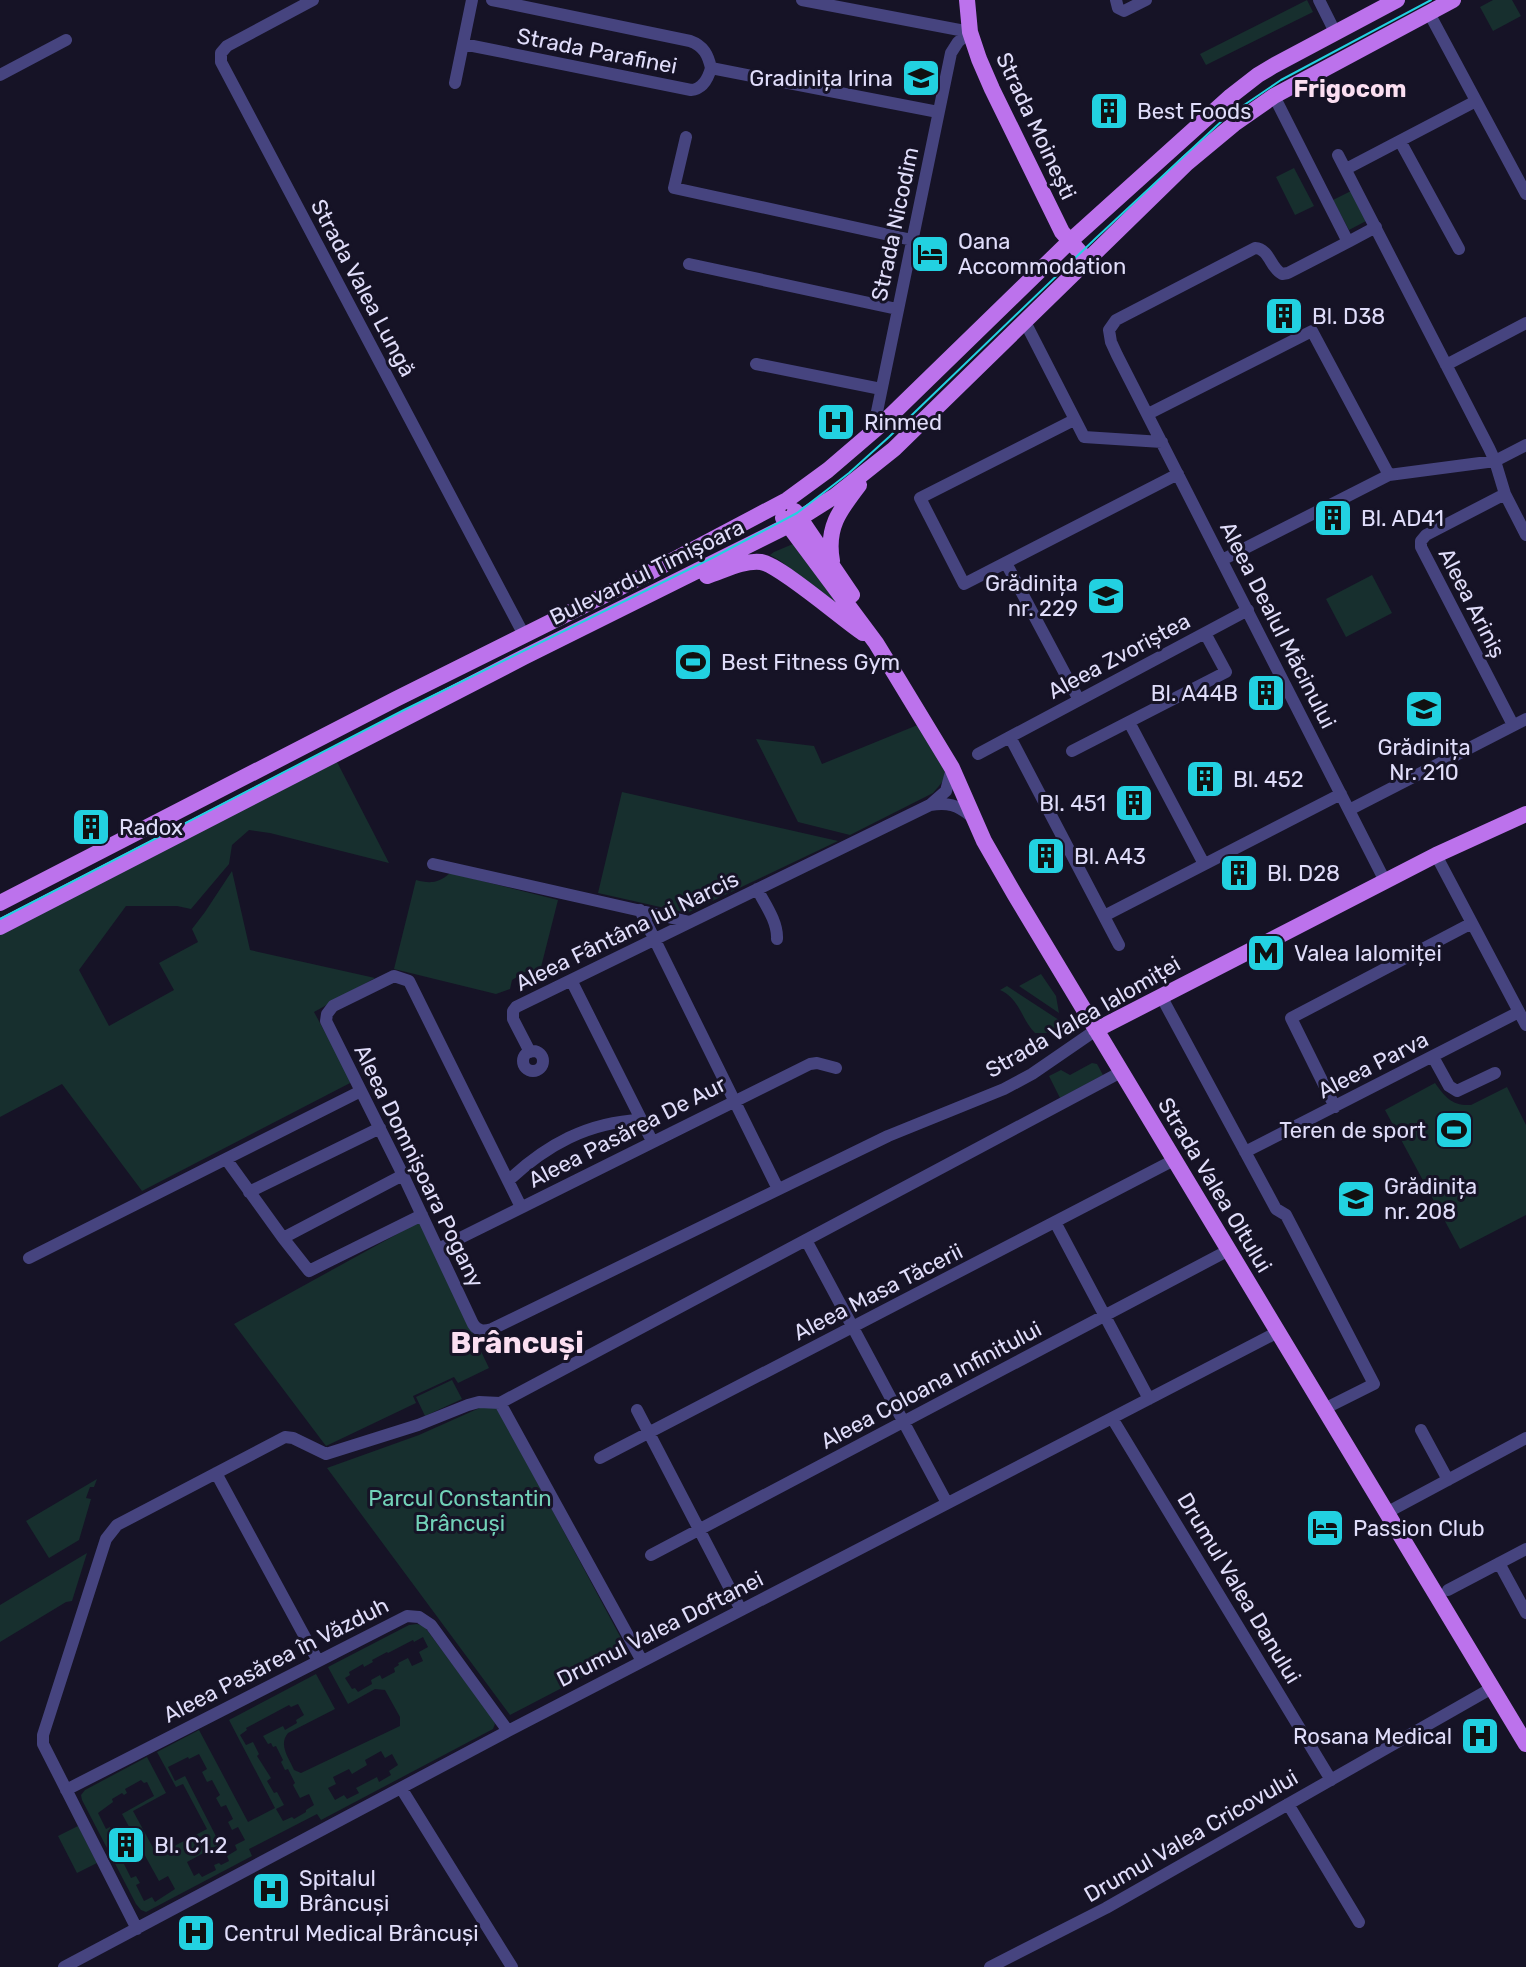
<svg xmlns="http://www.w3.org/2000/svg" width="1526" height="1967" viewBox="0 0 1526 1967" font-family="Rubik,sans-serif">
  <style>
    .green { fill: #172f2e; fill-rule: evenodd }
    .lines { fill: none; stroke-linecap: round; stroke-linejoin: round }
    .minor { stroke: #46447f; stroke-width: 12 }
    .major { stroke: #bc72ec; stroke-width: 16 }
    .tram { stroke: #22d1e1; stroke-width: 2 }
    .labels { text-anchor: middle; dominant-baseline: central; stroke-width: 6; stroke-linejoin: round; paint-order: stroke }
    .street-label { font-size: 22px; fill: #e0ddfa; stroke: #161326 }
    .poi-label { font-size: 22px; fill: #e0ddfa; stroke: #161326; text-anchor: start }
    .park-label { font-size: 22px; fill: #72d2b8; stroke: #161326 }
    .neighbourhood-label { font-size: 24px; font-weight: bold; fill: #fbdff1; stroke: #161326 }
    .district-label { font-size: 30px; font-weight: bold; fill: #fbdff1; stroke: #161326 }
  </style>
  <rect width="100%" height="100%" fill="#161326"/>
  <!-- green -->
  <path class="green" d="M1307,0L1313,12L1206,65L1200,54Z
    M1493,0H1512L1521,16L1493,31L1480,7Z
    M1294,168L1314,206L1295,215L1276,177Z
    M1351,191L1366,221L1349,230L1333,200Z
    M793,544L838,605L779,560L770,555L774,552Z
    M1372,575L1392,613L1346,637L1326,599Z
    M920,724L945,768L944,780L933,793L850,835L798,822L756,739L814,746L822,764Z
    M336,760L389,863L270,833L249,830L232,845L229,864L191,909L177,906H126L79,970L109,1026L174,990L159,963L198,942L192,929L205,912L232,871L250,950L375,978L314,1012L352,1082L142,1191L62,1084L0,1117V935Z
    M622,792L838,841L687,913L598,893Z
    M450,873L558,900L539,975L525,972L512,980L510,989L496,994L394,969L416,880C430,884 439,883 450,873Z
    M1041,974L1056,996L1059,1013L1019,986Z
    M1007,986L1062,1022L1050,1033H1035C1021,1019 1020,999 1000,990Z
    M1092,1063L1097,1064L1103,1075L1060,1098L1049,1076L1061,1070L1070,1075Z
    M1435,1083C1445,1097 1452,1106 1471,1105L1507,1087L1526,1125V1215L1460,1249L1385,1110Z
    M419,1222L489,1368L458,1383L454,1377L413,1396L416,1403L326,1446L234,1324Z
    M452,1380L462,1399L425,1416L416,1397Z
    M484,1406L497,1407L629,1653L510,1715L327,1468L419,1435Z
    M97,1479L94,1487H90L86,1498L91,1499L79,1540L49,1558L26,1521Z
    M87,1553L72,1601L66,1602L0,1642V1605Z
    M417,1624L424,1626L493,1719L495,1724L493,1729L321,1820L317,1814L249,1849L252,1856L146,1912L141,1910L136,1904L82,1800L81,1795L85,1790L147,1757L166,1793L133,1811L157,1855L207,1829L183,1784L176,1787L157,1752L199,1730L248,1822L275,1808L229,1720L316,1674L335,1709L288,1733C278,1745 289,1758 294,1770L301,1773L400,1726V1717L385,1690L375,1689L348,1704L328,1667L409,1625ZM423,1637L428,1647L419,1652L423,1661L412,1666L408,1658L398,1663L399,1665L394,1668L395,1672L382,1679L380,1675L371,1680L372,1684L358,1692L355,1688L352,1689L345,1678L350,1675L349,1672L363,1664L364,1667L373,1662L372,1660L387,1652L388,1653L413,1640L414,1642ZM298,1704L304,1715L296,1720L297,1723L285,1730L283,1726L263,1736L268,1744L271,1743L273,1747L276,1746L283,1760L281,1762L285,1770L288,1769L295,1783L293,1785L300,1798L309,1794L314,1805L306,1810V1812L294,1819L292,1817L283,1821L276,1809L284,1805L277,1792L274,1793L267,1781L271,1778L257,1756L259,1754L253,1742L246,1745L240,1735L247,1730L246,1728L289,1705L291,1707ZM381,1751L385,1758L392,1754L398,1765L389,1771L391,1775L379,1782L377,1777L356,1788L359,1793L347,1799L344,1795L335,1800L328,1788L336,1784L333,1777L349,1769L352,1774L367,1765L365,1760ZM199,1754L207,1769L202,1772L207,1782L212,1780L220,1795L216,1798L221,1807L226,1805L233,1819L228,1822L232,1830L238,1827L245,1840L235,1845L237,1850L227,1856L229,1861L221,1865L219,1863L214,1865L216,1870L202,1877L199,1873L194,1876L187,1862L220,1844L185,1776L175,1781L168,1767L188,1757L189,1759ZM141,1780L144,1783L147,1782L154,1796L122,1814L159,1881L168,1876L175,1889L155,1902L152,1897L144,1901L136,1885L140,1883L136,1876L131,1878L124,1864L128,1861L123,1851L117,1854L109,1839L115,1836L110,1827L106,1829L98,1813L113,1802L112,1799L122,1793L124,1795L127,1793L125,1789Z
    M78,1826L97,1863L77,1873L58,1836Z"/>
  <g class="lines">
    <!-- minor -->
    <path class="minor" d="M313,0L227,46L221,53V62L524,635
      M492,0L690,41C704,46 708,55 711,68
      M802,0L970,32
      M1116,0L1118,8L1124,11L1146,0
      M1319,0L1335,32
      M1429,13L1526,194
      M463,44L691,90C703,89 708,79 711,68
      M711,68L938,112
      M0,75L66,40
      M455,83L472,0
      M1274,96L1348,242L1376,227
      M686,137L674,188L912,240
      M1400,141L1459,249
      M1338,155L1489,448L1495,461L1505,494L1526,535
      M1346,169L1476,101
      M1348,242L1288,273L1282,274C1270,268 1270,249 1255,248L1116,320L1109,330L1111,342L1117,355L1385,881
      M689,264L897,309
      M1024,320L1084,437L1162,442
      M756,364L881,389
      M1446,365L1526,323
      M1148,414L1312,331L1389,475
      M1074,420L920,498L964,584L1178,474
      M873,431L951,53L958,42L970,32
      M1505,494L1426,535L1421,541V547L1513,725
      M1222,560L1389,475L1495,461L1526,445
      M1006,563L1079,700
      M1129,722L1204,864
      M1010,737L1119,945
      M1072,751L1226,672L1205,633
      M978,754L1248,610
      M930,805C948,802 957,805 971,816
      M1349,810L1526,719
      M1436,855L1526,1025
      M433,864L690,922
      M757,889C765,904 778,922 777,939
      M640,910L778,1189
      M1104,916L1341,794
      M571,980L652,1141
      M1161,996L1276,1209L1286,1215L1374,1384L1324,1409
      M523 1061a10 10 0 1 1 20 0a10 10 0 1 1-20 0Z
      M530,1052L513,1019V1011L516,1007L930,805L946,791L952,768
      M1433,1057L1449,1086L1457,1091L1495,1073
      M1335,1107L1291,1018L1472,923
      M1245,1152L1519,1012
      M226,1159L283,1238L309,1271L422,1215
      M508,1181C546,1145 588,1122 641,1120
      M249,1192L380,1128
      M521,1207L409,981L394,976L333,1006L327,1014L326,1021L403,1175L473,1324C478,1332 484,1331 492,1329L888,1136L1004,1089L1032,1074L1096,1030
      M1055,1222L1149,1399
      M283,1238L403,1175
      M806,1240L947,1503
      M438,1249L810,1064L817,1063L836,1068
      M29,1258L361,1091
      M500,1403L642,1661
      M637,1410L741,1610
      M1112,1418L1331,1780
      M1421,1430L1448,1480
      M600,1458L1174,1160
      M216,1473L318,1661
      M1386,1513L1526,1438
      M651,1555L1229,1250
      M1499,1563L1526,1613
      M1448,1590L1526,1549
      M401,1788L512,1967
      M66,1790L407,1616L419,1617L431,1625L508,1731
      M1288,1804L1359,1922
      M137,1929L43,1744V1735L106,1539L117,1525L285,1437L293,1438L326,1454L418,1425L468,1405L479,1402L500,1403L1121,1072
      M64,1967L508,1731L1278,1332
      M990,1967L1106,1908L1492,1688"/>
    <!-- major -->
    <path class="major" d="M967,0L970,32L979,59L992,89L1062,232L1087,260
      M795,511L852,595
      M783,518L876,643L895,674L952,768L984,841L1015,895L1526,1744
      M832,561C826,528 839,511 859,485
      M707,576C723,571 743,560 761,562C780,565 842,619 863,633
      M0,903L396,699L645,575L787,500L828,470L884,422L1069,242L1231,96L1258,75L1273,66L1397,0
      M0,927L524,657L789,525L835,496L894,449L1187,163L1234,124L1274,96L1453,0
      M1096,1030L1436,855L1526,814"/>
    <!-- tram -->
    <path class="tram" d="M0,919L402,711L714,557L797,513L849,473L889,437L1096,238L1225,118L1281,80L1431,0"/>
  </g>
  <!-- icons -->
  <defs>
    <symbol id="school-square" viewBox="-11 -11 22 22"><rect x="-9" y="-9" width="18" height="18" rx="4" fill="#22d1e1" stroke="#161326"/><path d="M0-5L7-2L0 1L-7-2ZM-4 1L0 2.5L4 1V4Q0 6-4 4Z" fill="#111"/></symbol>
    <symbol id="building-square" viewBox="-11 -11 22 22"><rect x="-9" y="-9" width="18" height="18" rx="4" fill="#22d1e1" stroke="#161326"/><path d="M-4-6H4V6H1V3H-1V6H-4ZM-2.5-4.3h1.7v1.8h-1.7ZM.8-4.3h1.7v1.8H.8ZM-2.5-1h1.7V.8h-1.7ZM.8-1h1.7V.8H.8Z" fill="#111"/></symbol>
    <symbol id="hotel-square" viewBox="-11 -11 22 22"><rect x="-9" y="-9" width="18" height="18" rx="4" fill="#22d1e1" stroke="#161326"/><path d="M-6-4.5h1.5V1H6V5H4.5V3h-9V5H-6ZM-4 0a1.8 1.8 0 1 1 3.6 0ZM.5 0V-2.5h3Q6-2.5 6 0Z" fill="#111"/></symbol>
    <symbol id="hospital-square" viewBox="-11 -11 22 22"><rect x="-9" y="-9" width="18" height="18" rx="4" fill="#22d1e1" stroke="#161326"/><path d="M-5-5h3v3.5h4V-5h3V5h-3V1.5h-4V5h-3Z" fill="#111"/></symbol>
    <symbol id="stadium-square" viewBox="-11 -11 22 22"><rect x="-9" y="-9" width="18" height="18" rx="4" fill="#22d1e1" stroke="#161326"/><path d="M0-5a6.5 5 0 1 0 0 10a6.5 5 0 1 0 0-10ZM-3.5-1.8h7v3.6h-7Z" fill="#111"/></symbol>
    <symbol id="metro-square" viewBox="-11 -11 22 22"><rect x="-9" y="-9" width="18" height="18" rx="4" fill="#22d1e1" stroke="#161326"/><path d="M-5.5 5V-5H-3L0 0L3-5H5.5V5H3V-.5L0 4L-3-.5V5Z" fill="#111"/></symbol>
  </defs>
  <g fill-rule="evenodd">
    <use href="#school-square" x="899" y="56" width="44" height="44"/>
    <use href="#building-square" x="1087" y="89" width="44" height="44"/>
    <use href="#hotel-square" x="908" y="232" width="44" height="44"/>
    <use href="#building-square" x="1262" y="294" width="44" height="44"/>
    <use href="#hospital-square" x="814" y="400" width="44" height="44"/>
    <use href="#building-square" x="1311" y="496" width="44" height="44"/>
    <use href="#school-square" x="1084" y="574" width="44" height="44"/>
    <use href="#stadium-square" x="671" y="640" width="44" height="44"/>
    <use href="#building-square" x="1244" y="671" width="44" height="44"/>
    <use href="#school-square" x="1402" y="687" width="44" height="44"/>
    <use href="#building-square" x="1183" y="757" width="44" height="44"/>
    <use href="#building-square" x="1112" y="781" width="44" height="44"/>
    <use href="#building-square" x="69" y="805" width="44" height="44"/>
    <use href="#building-square" x="1024" y="834" width="44" height="44"/>
    <use href="#building-square" x="1217" y="851" width="44" height="44"/>
    <use href="#metro-square" x="1244" y="931" width="44" height="44"/>
    <use href="#stadium-square" x="1432" y="1108" width="44" height="44"/>
    <use href="#school-square" x="1334" y="1177" width="44" height="44"/>
    <use href="#hotel-square" x="1303" y="1506" width="44" height="44"/>
    <use href="#hospital-square" x="1458" y="1714" width="44" height="44"/>
    <use href="#building-square" x="104" y="1823" width="44" height="44"/>
    <use href="#hospital-square" x="249" y="1869" width="44" height="44"/>
    <use href="#hospital-square" x="174" y="1911" width="44" height="44"/>
  </g>
  <g class="labels">
    <!-- street labels -->
    <g class="street-label">
      <text transform="translate(597 51) rotate(11)">Strada Parafinei</text>
      <text transform="translate(1036 126) rotate(65)">Strada Moinești</text>
      <text transform="translate(895 224) rotate(-78)">Strada Nicodim</text>
      <text transform="translate(363 288) rotate(62)">Strada Valea Lungă</text>
      <text transform="translate(647 572) rotate(-26)">Bulevardul Timișoara</text>
      <text transform="translate(1472 603) rotate(63)">Aleea Ariniș</text>
      <text transform="translate(1278 625) rotate(63)">Aleea Dealul Măcinului</text>
      <text transform="translate(1119 656) rotate(-28)">Aleea Zvoriștea</text>
      <text transform="translate(627 931) rotate(-26)">Aleea Fântâna lui Narcis</text>
      <text transform="translate(1083 1017) rotate(-30)">Strada Valea Ialomiței</text>
      <text transform="translate(1373 1065) rotate(-27)">Aleea Parva</text>
      <text transform="translate(627 1132) rotate(-27)">Aleea Pasărea De Aur</text>
      <text transform="translate(419 1166) rotate(64)">Aleea Domnișoara Pogany</text>
      <text transform="translate(1215 1185) rotate(59)">Strada Valea Oltului</text>
      <text transform="translate(878 1292) rotate(-27)">Aleea Masa Tăcerii</text>
      <text transform="translate(931 1385) rotate(-28)">Aleea Coloana Infinitului</text>
      <text transform="translate(1239 1588) rotate(59)">Drumul Valea Danului</text>
      <text transform="translate(660 1629) rotate(-27)">Drumul Valea Doftanei</text>
      <text transform="translate(276 1660) rotate(-27)">Aleea Pasărea în Văzduh</text>
      <text transform="translate(1191 1836) rotate(-30)">Drumul Valea Cricovului</text>
    </g>
    <!-- poi labels -->
    <g class="poi-label">
      <text x="893" y="78" text-anchor="end">Gradinița Irina</text>
      <text x="1137" y="111">Best Foods</text>
      <text x="958" y="241">Oana<tspan x="958" dy="25">Accommodation</tspan></text>
      <text x="1312" y="316">Bl. D38</text>
      <text x="864" y="422">Rinmed</text>
      <text x="1361" y="518">Bl. AD41</text>
      <text x="1078" y="583" text-anchor="end">Grădinița<tspan x="1078" dy="25">nr. 229</tspan></text>
      <text x="721" y="662">Best Fitness Gym</text>
      <text x="1238" y="693" text-anchor="end">Bl. A44B</text>
      <text x="1424" y="747" text-anchor="middle">Grădinița<tspan x="1424" dy="25">Nr. 210</tspan></text>
      <text x="1233" y="779">Bl. 452</text>
      <text x="1106" y="803" text-anchor="end">Bl. 451</text>
      <text x="119" y="827">Radox</text>
      <text x="1074" y="856">Bl. A43</text>
      <text x="1267" y="873">Bl. D28</text>
      <text x="1294" y="953">Valea Ialomiței</text>
      <text x="1426" y="1130" text-anchor="end">Teren de sport</text>
      <text x="1384" y="1186">Grădinița<tspan x="1384" dy="25">nr. 208</tspan></text>
      <text x="1353" y="1528">Passion Club</text>
      <text x="1452" y="1736" text-anchor="end">Rosana Medical</text>
      <text x="154" y="1845">Bl. C1.2</text>
      <text x="299" y="1878">Spitalul<tspan x="299" dy="25">Brâncuși</tspan></text>
      <text x="224" y="1933">Centrul Medical Brâncuși</text>
    </g>
    <!-- park labels -->
    <g class="park-label">
      <text x="460" y="1498">Parcul Constantin<tspan x="460" dy="25">Brâncuși</tspan></text>
    </g>
    <!-- neighbourhood labels -->
    <g class="neighbourhood-label">
      <text x="1350" y="89">Frigocom</text>
    </g>
    <!-- district labels -->
    <g class="district-label">
      <text x="517" y="1343">Brâncuși</text>
    </g>
  </g>
</svg>
